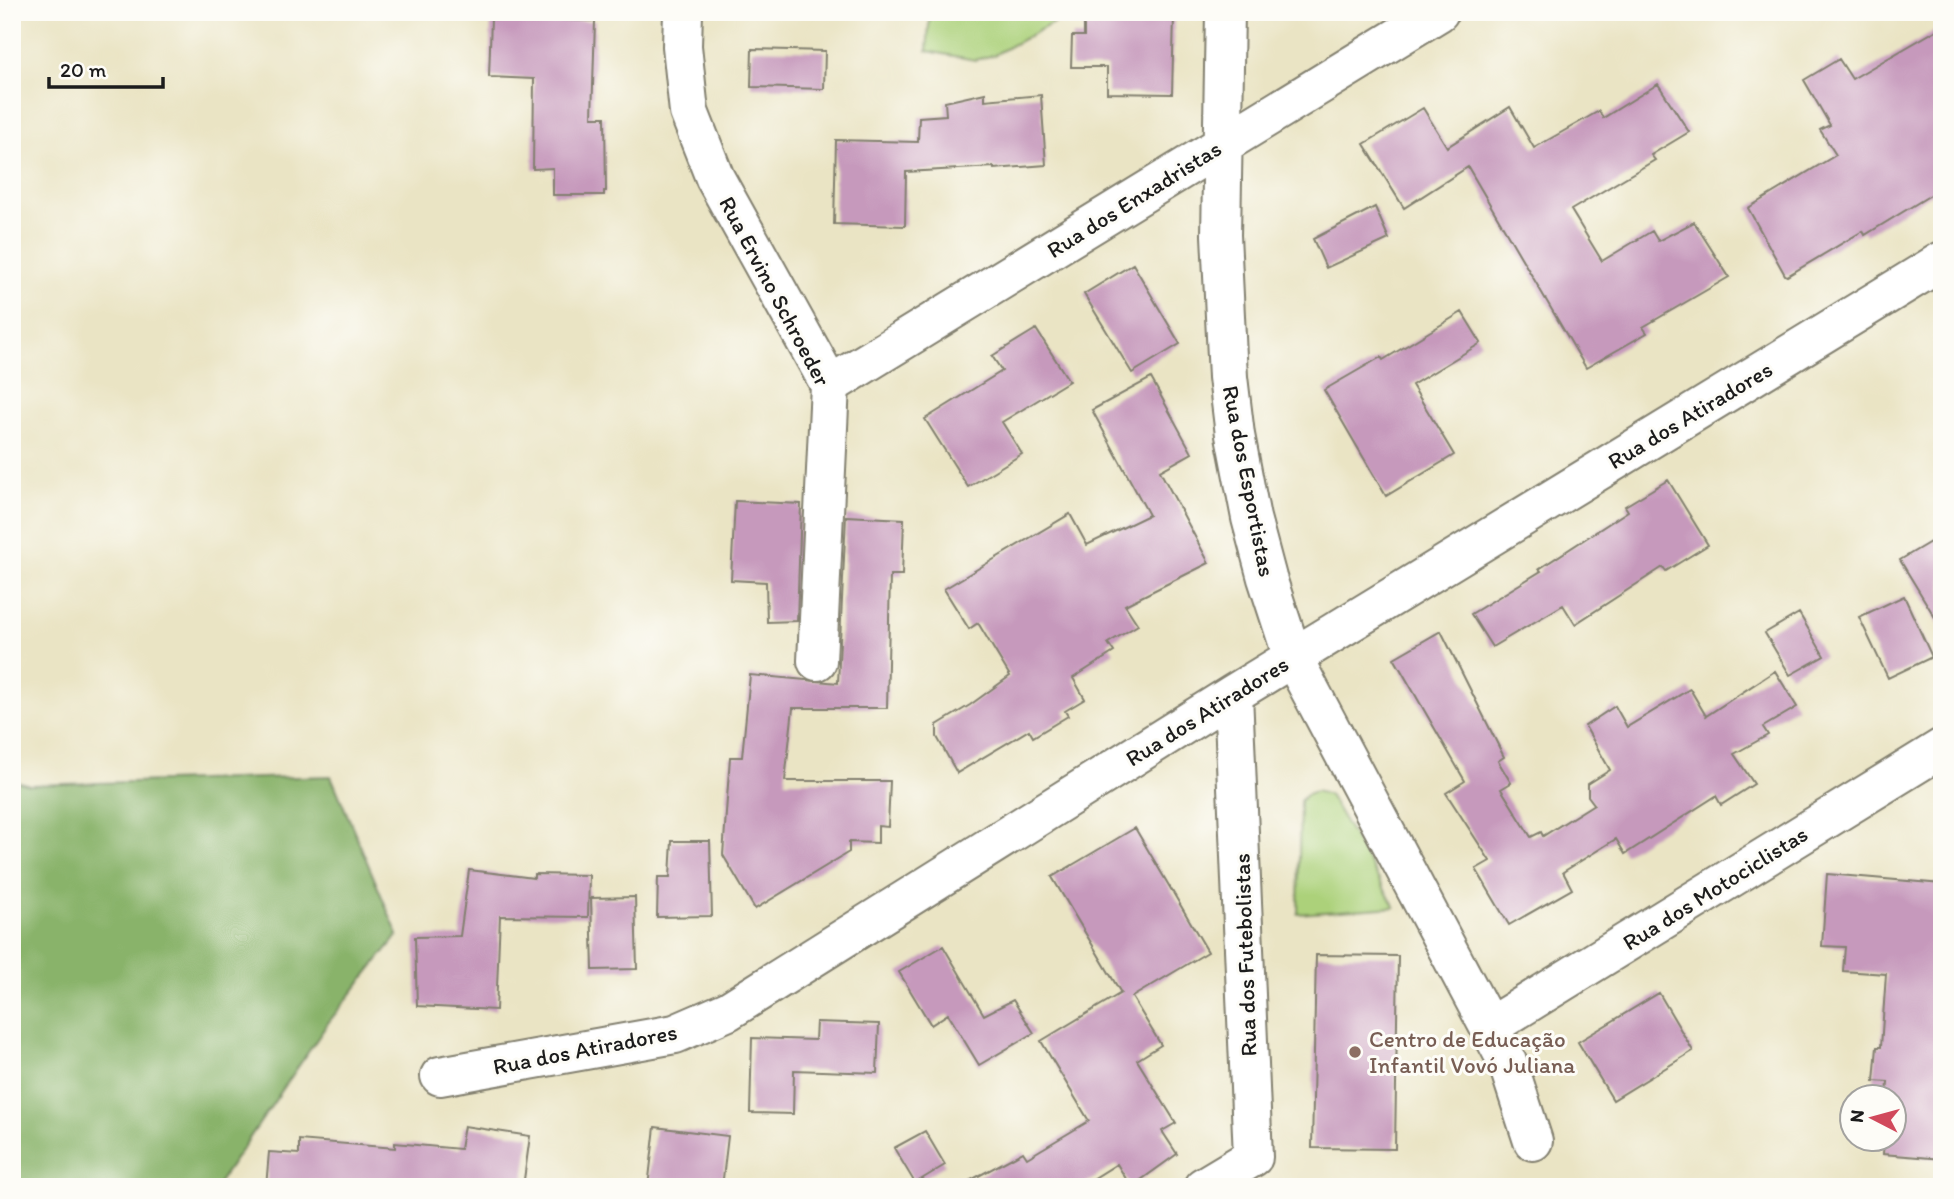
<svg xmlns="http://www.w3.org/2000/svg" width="1954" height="1199" viewBox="0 0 1954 1199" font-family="Itim,sans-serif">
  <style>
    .green { fill: #acd17a; stroke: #64764b; stroke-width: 2 }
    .forest { fill: #89b36a; stroke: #526843; stroke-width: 2 }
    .building { fill: #c699bc }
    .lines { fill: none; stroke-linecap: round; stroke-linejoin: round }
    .minor-casing { stroke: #838070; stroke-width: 42 }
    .minor { stroke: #fff; stroke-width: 38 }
    .education-dot { fill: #8d6e63; stroke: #fdfcf7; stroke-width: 2.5 }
    .labels { text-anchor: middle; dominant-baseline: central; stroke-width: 6; stroke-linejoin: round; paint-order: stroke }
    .street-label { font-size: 23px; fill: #1c1c1c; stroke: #fdfcf7 }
    .education-label { font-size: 23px; fill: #785e54; stroke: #fdfcf7; text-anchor: start }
  </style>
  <rect width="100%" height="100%" fill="#fdfcf7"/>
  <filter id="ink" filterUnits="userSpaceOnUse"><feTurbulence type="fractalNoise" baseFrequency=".0143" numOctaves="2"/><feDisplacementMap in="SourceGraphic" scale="14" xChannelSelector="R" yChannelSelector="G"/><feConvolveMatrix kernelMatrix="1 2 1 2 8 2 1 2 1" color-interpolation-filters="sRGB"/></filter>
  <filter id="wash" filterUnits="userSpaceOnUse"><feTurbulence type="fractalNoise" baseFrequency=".00686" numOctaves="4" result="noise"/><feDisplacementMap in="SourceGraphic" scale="28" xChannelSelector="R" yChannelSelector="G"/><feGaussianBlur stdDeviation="1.57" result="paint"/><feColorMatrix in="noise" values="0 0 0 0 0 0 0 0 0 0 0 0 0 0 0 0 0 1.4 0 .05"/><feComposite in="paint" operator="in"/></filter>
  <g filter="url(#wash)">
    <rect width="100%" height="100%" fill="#eae4c4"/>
    <!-- green -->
    <path class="green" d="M930,12H1073L994,55L975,60L927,51Z
      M1316,791L1329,795L1395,907L1298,914L1300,801L1307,794Z"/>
    <!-- forest -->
    <path class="forest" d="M331,776L398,935L328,1023L216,1187H12V780L30,785Z"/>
    <g id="blocks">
      <!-- building -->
      <path class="building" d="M1084,15H1174L1172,94L1107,93V67H1071L1072,36H1084Z
        M491,18L595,21L592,117H605L606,191H604V195H553V168L533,169L534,79L489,77Z
        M1942,27V188L1865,235L1863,231L1787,276L1785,275L1748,208L1836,155L1820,130L1830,125L1804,80L1839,59L1852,79Z
        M752,49L825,51L824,89L751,87Z
        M1658,84L1689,132L1651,155L1655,160L1571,210L1602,261L1652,231L1658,241L1694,222L1729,277L1643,327L1647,333L1586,368L1468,167L1404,208L1364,144L1423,108L1447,147L1510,107L1534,148L1599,111L1603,118Z
        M985,93V100L1041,95L1046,165L994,169V167L906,172L905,226L834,224L836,140L918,142L919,117L946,115L945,102Z
        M1375,207L1389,239L1326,268L1313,239Z
        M1133,264L1180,344L1132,373L1084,294Z
        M1462,312L1481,343L1412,385L1454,455L1386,496L1324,390L1381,357L1383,360Z
        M1036,329L1069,381L1002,422L1022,454L968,487L925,419L1002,371L992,356Z
        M1151,378L1192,453L1160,471L1209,563L1125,605L1138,625L1108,643L1114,652L1073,678L1085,699L1065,711L1068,716L1033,737L1029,730L957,773L937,737V725L970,705L1010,676L978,623L969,629L944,589L1070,514L1087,545L1149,515L1092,410Z
        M1668,480L1708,545L1666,571L1663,567L1575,624L1563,605L1492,647L1471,614L1541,571L1539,569L1628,511L1625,506Z
        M735,501L801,504L797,621L767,622L766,582L731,580Z
        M846,516L904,519L902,575H890L887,708H793L785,781H890L888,827L878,826V843L849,842V852L755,909L723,855L730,757H742L750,675L838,683Z
        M1942,535V629L1900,560Z
        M1904,596L1932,657L1888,678L1859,617Z
        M1799,613L1824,656L1790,675L1765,633Z
        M1441,631L1504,757L1498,761L1511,783L1501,789L1531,837L1541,832L1543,836L1594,804L1588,796V784L1610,770L1585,726L1615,706L1627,727L1690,689L1706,716L1775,671L1797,707L1763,727L1768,735L1734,754L1754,784L1721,805L1716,796L1625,854L1616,839L1563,872L1572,889L1509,925L1476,869L1490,861L1446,793L1465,781L1394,658Z
        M1135,828L1208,952L1132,997L1161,1045L1137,1060L1176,1123L1162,1131L1177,1154L1131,1187L1117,1164L1080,1187H958L1023,1152L1027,1158L1089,1121L1041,1041L1121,993L1052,877Z
        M672,841H710L712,916L657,917L658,877H670Z
        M469,870L534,878V874L589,875L588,917L500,916L496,1010L417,1006L415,937L460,936Z
        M1827,874L1942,884V1159L1883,1154L1884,1139H1894V1097H1887L1888,1082L1874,1081L1877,1047H1881L1886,974L1843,971L1845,947L1822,946Z
        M635,897L637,969L593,970L591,898Z
        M943,946L984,1015L1013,1000L1034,1033L979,1065L948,1014L931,1025L899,972Z
        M1316,955L1398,956L1395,1149L1312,1148Z
        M1659,993L1693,1051L1613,1100L1578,1042Z
        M816,1022L879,1024L877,1073L794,1070L793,1114L750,1113L752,1038L815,1040Z
        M464,1126L530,1136L523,1187H266L269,1152L299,1154V1140L395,1148V1143L460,1149Z
        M655,1127L728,1136L722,1187H648Z
        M925,1131L945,1165L915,1183L894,1148Z"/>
    </g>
  </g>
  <g filter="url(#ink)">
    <use href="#blocks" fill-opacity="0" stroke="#838070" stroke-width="2"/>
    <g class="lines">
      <defs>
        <path id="minor" d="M683,12L682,46L689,112L715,178L830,385L817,661
          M1225,12L1221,235L1228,377L1235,435L1251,518L1267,578L1293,658L1507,1061L1533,1141
          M830,385L1439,12
          M1489,1027L1942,748
          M440,1076L675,1034L728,1011L1233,694L1942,261
          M1203,1187L1253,1157L1233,694"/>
      </defs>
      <!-- minor casing -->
      <use href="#minor" class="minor-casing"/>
      <!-- minor -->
      <use href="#minor" class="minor"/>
    </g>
  </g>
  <!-- markers -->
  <circle class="education-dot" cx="1355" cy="1052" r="7"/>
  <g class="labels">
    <!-- street labels -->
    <g class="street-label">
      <text transform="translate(1134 199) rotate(-32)">Rua dos Enxadristas</text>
      <text transform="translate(775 291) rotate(62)">Rua Ervino Schroeder</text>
      <text transform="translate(1690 415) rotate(-31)">Rua dos Atiradores</text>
      <text transform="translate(1249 481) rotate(79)">Rua dos Esportistas</text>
      <text transform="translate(1207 711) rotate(-32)">Rua dos Atiradores</text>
      <text transform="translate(1715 888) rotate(-32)">Rua dos Motociclistas</text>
      <text transform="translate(1245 955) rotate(-92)">Rua dos Futebolistas</text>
      <text transform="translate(585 1049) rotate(-11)">Rua dos Atiradores</text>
    </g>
    <!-- education labels -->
    <g class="education-label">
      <text x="1369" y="1039">Centro de Educação<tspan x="1369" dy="26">Infantil Vovó Juliana</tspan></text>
    </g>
  </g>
  <!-- margin -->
  <rect width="1954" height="1199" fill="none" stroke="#fdfcf7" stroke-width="42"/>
  <!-- north arrow -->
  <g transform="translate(1873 1118) rotate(276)"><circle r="33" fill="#fdfcf7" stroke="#a3a29f" stroke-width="2"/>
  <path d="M0-5L12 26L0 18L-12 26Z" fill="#d1495b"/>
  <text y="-10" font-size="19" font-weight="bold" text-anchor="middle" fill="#1c1c1c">N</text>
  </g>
  <!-- scale -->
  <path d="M49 77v10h114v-10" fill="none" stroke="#1c1c1c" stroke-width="3.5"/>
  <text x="60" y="77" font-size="21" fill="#1c1c1c" stroke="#fdfcf7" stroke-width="5" paint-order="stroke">20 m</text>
</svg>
